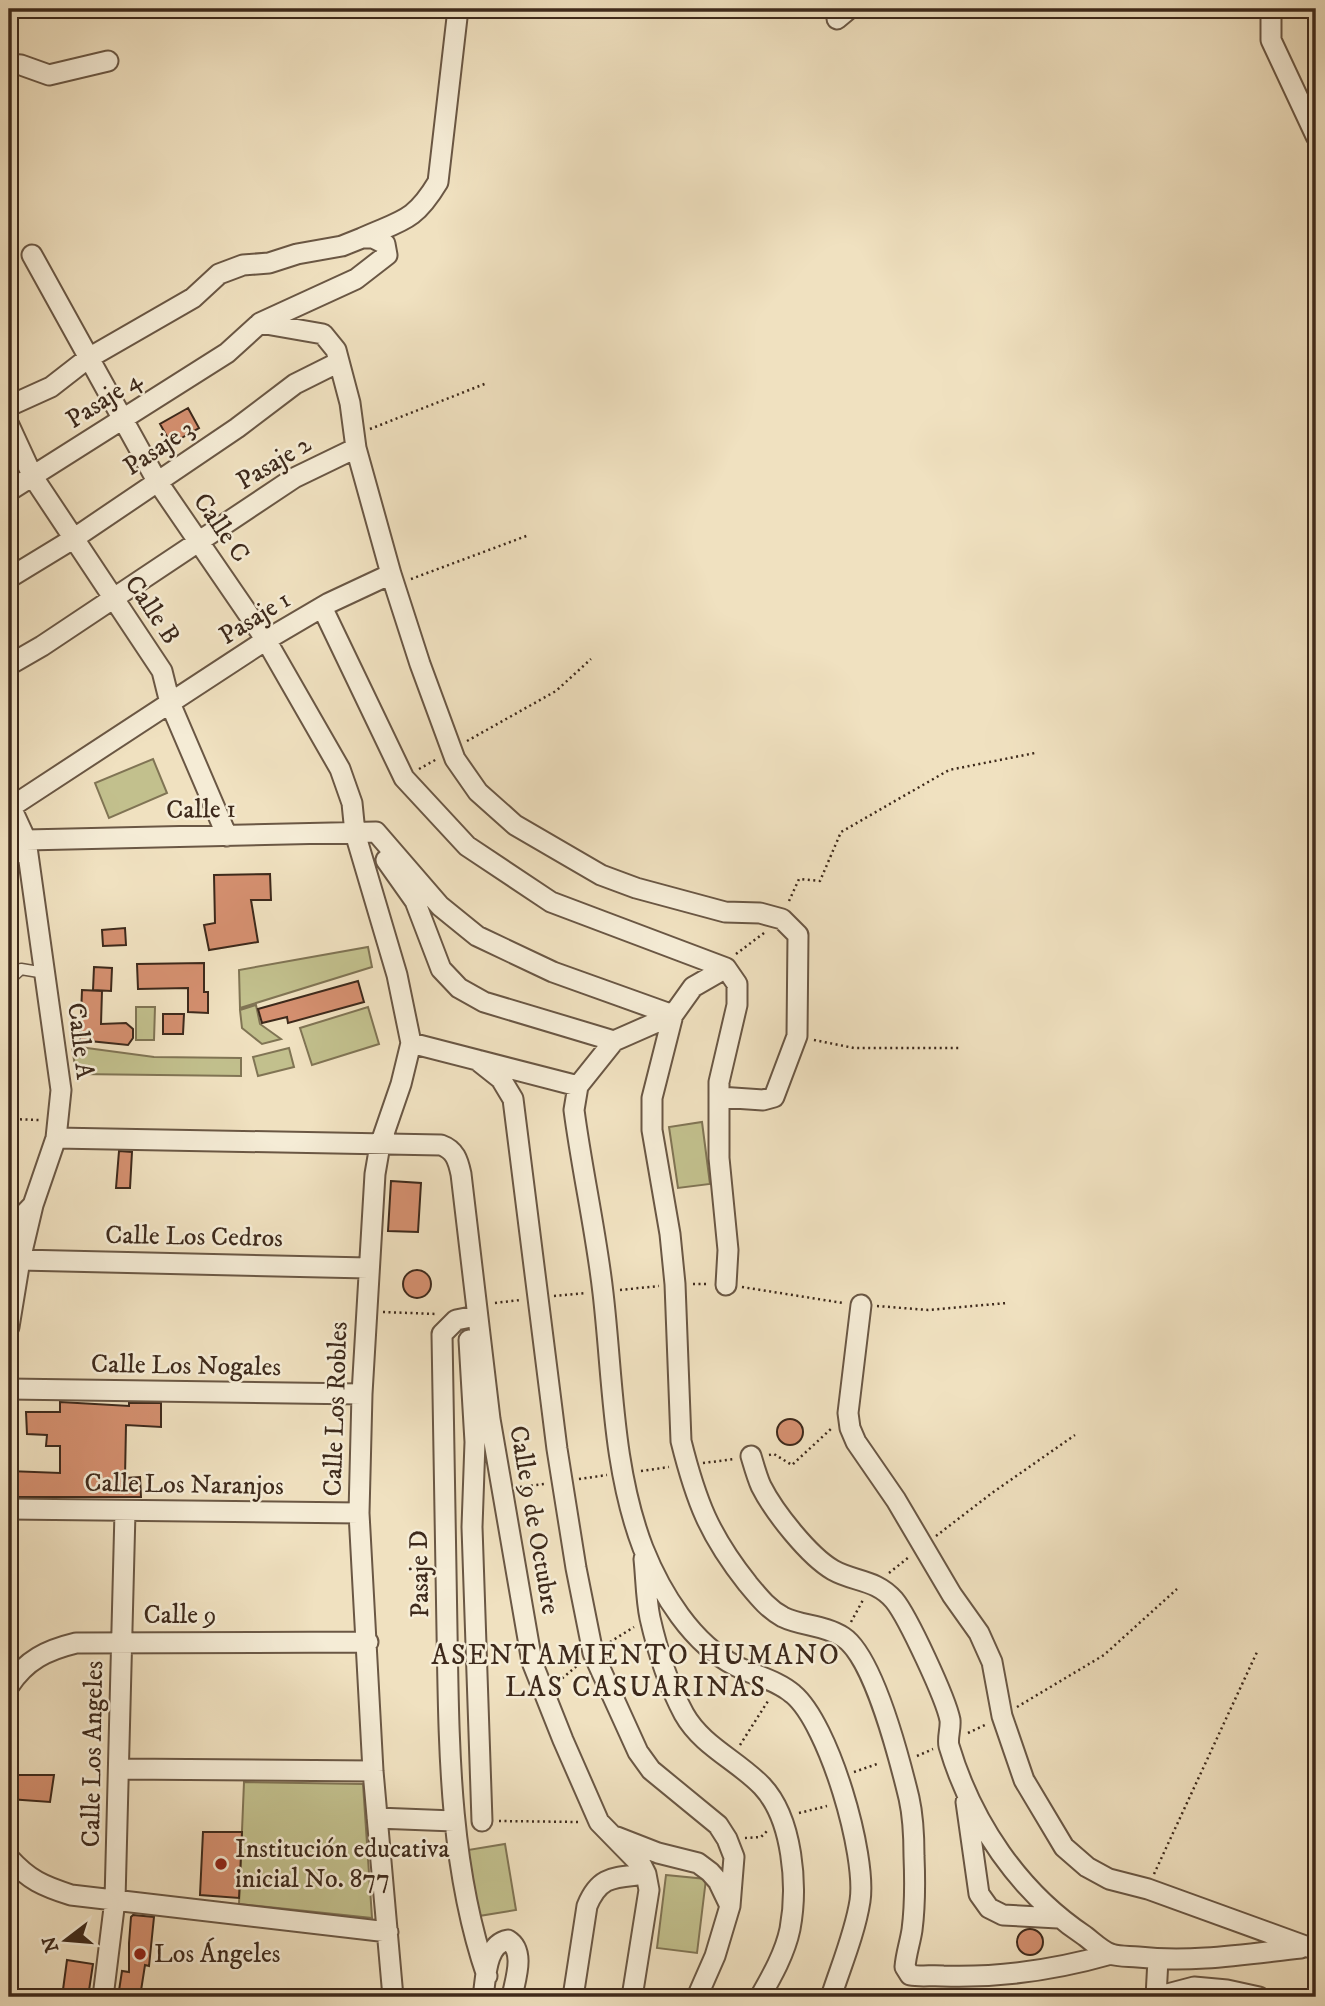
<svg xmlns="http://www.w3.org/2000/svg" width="1325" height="2006" viewBox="0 0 1325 2006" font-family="'IM FELL DW Pica',serif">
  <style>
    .green { fill: #c2c08d; stroke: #807454; stroke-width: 2 }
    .building { fill: #d59070; stroke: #3d291b; stroke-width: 2 }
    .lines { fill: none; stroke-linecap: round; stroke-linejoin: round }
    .lane-casing { stroke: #6a5744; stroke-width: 13 }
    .street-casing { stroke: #6a5744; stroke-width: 23 }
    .path { stroke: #3d291b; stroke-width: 2.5; stroke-dasharray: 2 3.5; stroke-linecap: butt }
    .lane { stroke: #f5ecd6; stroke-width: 10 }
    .street { stroke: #f5ecd6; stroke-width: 19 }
    .poi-dot { fill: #8f2418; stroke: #f5ecd6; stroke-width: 2.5 }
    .labels { text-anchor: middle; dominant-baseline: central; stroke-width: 5; stroke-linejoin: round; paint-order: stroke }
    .street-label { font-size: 26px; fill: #3d291b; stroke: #f5ecd6 }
    .poi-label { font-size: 26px; fill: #3d291b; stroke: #f5ecd6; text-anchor: start }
    .neighbourhood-label { font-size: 28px; letter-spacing: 2px; fill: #3d291b; stroke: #f5ecd6 }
  </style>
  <rect width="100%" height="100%" fill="#f0e1c0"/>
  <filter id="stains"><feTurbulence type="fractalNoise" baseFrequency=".00286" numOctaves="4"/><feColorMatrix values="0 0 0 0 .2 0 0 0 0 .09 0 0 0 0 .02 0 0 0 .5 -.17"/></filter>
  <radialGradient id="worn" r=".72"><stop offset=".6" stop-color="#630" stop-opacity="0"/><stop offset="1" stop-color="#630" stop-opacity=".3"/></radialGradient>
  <!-- green -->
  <path class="green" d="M153,759L167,793L109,818L95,783Z
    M368,947L372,967L240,1008L239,970Z
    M256,1005L260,1024L281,1039L262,1044L242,1028L240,1010Z
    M136,1007H155L154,1040H136Z
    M368,1007L379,1044L312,1065L300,1028Z
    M72,1046L154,1057L241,1058V1076L76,1074Z
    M289,1048L294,1067L258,1076L253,1057Z
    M702,1122L710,1184L678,1188L669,1127Z
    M244,1782L363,1784L372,1918L239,1904Z
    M505,1844L516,1910L479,1916L468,1850Z
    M666,1875L706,1879L697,1953L657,1948Z"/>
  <!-- building -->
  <path class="building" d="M188,408L199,428L171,444L160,424Z
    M270,874L271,900H251L258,942L209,950L204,925L215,923L214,875Z
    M125,928L126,945L103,946L102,930Z
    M204,963V992H208V1013L188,1012V988L138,989L137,964Z
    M94,967L112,968L111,991L93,990Z
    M358,981L364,1002L288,1023L287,1017L262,1023L258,1009Z
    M82,990L102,991L101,1024L126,1023L133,1029V1038L128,1045L80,1040Z
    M163,1014H184L183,1034H163Z
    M119,1151L132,1152L130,1188H116Z
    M391,1181L421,1183L418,1232L388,1231Z
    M403 1284a14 14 0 1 1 28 0a14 14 0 1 1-28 0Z
    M60,1402L129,1406V1403H161V1427L126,1425L125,1478L140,1477L141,1497H9V1471L60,1473V1446H46L47,1435L27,1434L26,1412H60Z
    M777 1432a13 13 0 1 1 26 0a13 13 0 1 1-26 0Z
    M9,1775H54L50,1802L9,1799Z
    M203,1832H242L239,1898L200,1895Z
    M133,1915L154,1917L149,1966L145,1965L140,1997H118L122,1971L129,1972V1943L131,1917Z
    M1017 1942a13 13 0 1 1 26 0a13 13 0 1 1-26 0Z
    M67,1960L93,1964L88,1997H62Z"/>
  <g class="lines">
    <defs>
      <path id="lane" d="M9,980L21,969L45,973"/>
      <path id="street" d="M1273,9L1271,12V40L1316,136
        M837,19L849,9
        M9,64L21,65L49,75L108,61
        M362,238C402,220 414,222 438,182L458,9
        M32,255L157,481L266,640L340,769L352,803L355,833L397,975L411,1043L401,1084L380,1145L375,1174L362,1394L359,1513L373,1771L393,1997
        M9,406L51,387L87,359L193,298L219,274L243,265L269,263L297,254L342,246L362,238H373L385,244L387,255L356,279L260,323
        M9,425L33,477L162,671L170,703L227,836
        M9,491L227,353L260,323L323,334L336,350L350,403L356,448L391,574L420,664L455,759L478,792L515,825L601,875L636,888L725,912L760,913L782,919L798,935L797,1036L774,1097L763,1100L719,1097
        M9,578L73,539L237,428L295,384L339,362
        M322,607L404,778L467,846L551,902L726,968
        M9,665L42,646L294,478L356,448
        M9,803L26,840L61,1090L56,1138L33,1205L20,1260L9,1327
        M11,807L266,640L329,603L391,574
        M9,859L26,840L376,832L440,906L477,936L553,972L673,1015L652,1098V1130L670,1234L675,1284L681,1441C696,1501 709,1535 748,1584C758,1596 768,1609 783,1617C801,1626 825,1625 843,1637C874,1657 900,1761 909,1798C913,1816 914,1837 914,1856C915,1880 915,1907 912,1930C910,1943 906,1954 905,1967L910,1975C921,1977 932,1975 943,1976C1002,1978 1055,1970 1111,1954
        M386,860L415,901L441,969L459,988L484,1002L614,1041
        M411,1043L578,1086
        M477,1060L501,1079L513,1099L557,1449L576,1568L593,1653L638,1752L651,1770L718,1825L727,1839L734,1857L730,1906
        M56,1138L441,1145C455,1150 458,1160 461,1174L490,1419L532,1662L563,1740L599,1822L642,1866L646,1874L649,1890L632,1997
        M9,1230L32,1206
        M20,1260L368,1268
        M726,1285L728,1250L719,1158V1082L737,1005V984L726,968L693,987L673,1015L614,1041L578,1086L574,1110C582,1171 596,1231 603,1293C613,1378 612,1467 643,1548C661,1593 692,1644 736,1666C755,1676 777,1680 793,1694C829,1724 867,1855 860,1901C855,1933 841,1966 831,1997
        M861,1305L848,1413L850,1428L856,1442L896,1500L952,1595L979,1633L992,1662L1002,1716L1024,1780L1064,1847L1087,1867L1109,1879L1148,1889L1308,1947
        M476,1316L456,1320L442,1334C444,1433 445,1532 447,1631C449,1746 449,1866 487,1976
        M469,1340L475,1442L472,1527L482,1821
        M9,1389L362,1394
        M751,1456C754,1466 757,1477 761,1486C774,1512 809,1556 833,1570C854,1582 876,1579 894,1600C908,1617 946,1699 950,1720C951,1729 947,1738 949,1746C972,1823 1019,1892 1085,1936C1093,1942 1102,1951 1111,1954C1119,1957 1130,1956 1138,1957C1193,1963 1246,1954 1301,1948
        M9,1509L359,1513
        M644,1559C646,1578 646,1599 650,1618C657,1649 669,1686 684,1714C702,1746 737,1760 762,1786C793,1819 798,1886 790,1929C785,1953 772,1976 760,1997
        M9,1686C26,1660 47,1650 76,1643L368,1642
        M120,1769L373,1771
        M966,1802L979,1894L989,1908L1003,1915L1058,1918
        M377,1818L454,1821
        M617,1837L658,1853L698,1863L710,1872L718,1881L730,1906L715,1956L697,1997
        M9,1858C29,1880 43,1886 71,1895L388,1932
        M103,1997L115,1900L125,1512
        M483,1997C486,1979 485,1944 508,1940C526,1951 515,1980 512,1997
        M573,1997L587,1906C600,1874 616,1878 646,1874
        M1156,1997L1194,1987L1227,1990L1259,1997
        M1156,1997L1158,1959"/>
    </defs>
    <!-- lane casing -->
    <use href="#lane" class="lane-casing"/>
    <!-- street casing -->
    <use href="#street" class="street-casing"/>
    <!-- path -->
    <path class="path" d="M370,429L487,383
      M411,579L529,535
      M467,741L556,691L591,659
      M419,769L437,759
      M789,901L799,879L820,881L841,832L949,770L1035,753
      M736,954L764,933
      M814,1040L854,1048H959
      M9,1119L40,1120
      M693,1284H708
      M742,1287L843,1303
      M620,1290L659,1286
      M554,1296L586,1293
      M495,1303L520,1300
      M877,1306L928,1310L1007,1303
      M383,1312L436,1314
      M769,1455L774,1454L792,1465L833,1427
      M703,1463L735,1459
      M641,1471L669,1467
      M579,1479L607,1475
      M520,1487L544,1484
      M936,1536L992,1493L1075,1435
      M889,1573L909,1557
      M851,1622L863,1600
      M610,1642L634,1627
      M558,1682L579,1664
      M1017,1707L1104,1655L1177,1589
      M968,1733L987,1724
      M740,1745L768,1701
      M917,1756L933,1749
      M854,1772L880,1763
      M799,1813L827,1806
      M499,1821L580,1822
      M745,1838L761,1837L767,1831
      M1154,1874L1257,1652"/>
    <!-- lane -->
    <use href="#lane" class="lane"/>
    <!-- street -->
    <use href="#street" class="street"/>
  </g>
  <!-- markers -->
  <g class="poi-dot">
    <circle cx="221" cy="1864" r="7"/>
    <circle cx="140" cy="1954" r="7"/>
  </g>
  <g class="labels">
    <!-- street labels -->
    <g class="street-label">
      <text transform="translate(104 400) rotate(-33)">Pasaje 4</text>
      <text transform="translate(159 448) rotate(-34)">Pasaje 3</text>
      <text transform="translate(274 463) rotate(-31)">Pasaje 2</text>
      <text transform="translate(221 528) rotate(55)">Calle C</text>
      <text transform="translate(152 610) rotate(56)">Calle B</text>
      <text transform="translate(255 618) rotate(-32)">Pasaje 1</text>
      <text transform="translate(201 810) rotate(-1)">Calle 1</text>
      <text transform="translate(80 1041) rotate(83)">Calle A</text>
      <text transform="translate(194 1237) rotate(1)">Calle Los Cedros</text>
      <text transform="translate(186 1366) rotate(1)">Calle Los Nogales</text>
      <text transform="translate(336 1409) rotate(-88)">Calle Los Robles</text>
      <text transform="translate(184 1485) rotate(1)">Calle Los Naranjos</text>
      <text transform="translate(534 1520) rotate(80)">Calle 9 de Octubre</text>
      <text transform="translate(420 1574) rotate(-91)">Pasaje D</text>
      <text x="180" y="1615">Calle 9</text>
      <text transform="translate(93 1754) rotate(-89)">Calle Los Angeles</text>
    </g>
    <!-- poi labels -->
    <g class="poi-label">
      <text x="235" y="1849">Institución educativa<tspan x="235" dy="30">inicial No. 877</tspan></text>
      <text x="154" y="1954">Los Ángeles</text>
    </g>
    <!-- neighbourhood labels -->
    <g class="neighbourhood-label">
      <text x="636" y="1655">ASENTAMIENTO HUMANO<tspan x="636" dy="32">LAS CASUARINAS</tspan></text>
    </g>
  </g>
  <!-- margin -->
  <rect width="1325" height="2006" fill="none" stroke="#f0e1c0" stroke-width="35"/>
  <rect x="10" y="10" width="1304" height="1985" fill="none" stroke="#3d291b" stroke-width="3.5"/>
  <rect x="18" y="18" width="1290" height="1971" fill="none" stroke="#3d291b" stroke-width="2"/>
  <!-- north arrow -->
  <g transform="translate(66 1940) rotate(254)" stroke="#f5ecd6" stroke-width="5" paint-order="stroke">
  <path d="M0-5L12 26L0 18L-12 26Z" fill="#3d291b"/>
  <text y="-10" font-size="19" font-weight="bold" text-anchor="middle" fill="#3d291b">N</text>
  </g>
  <rect width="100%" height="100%" filter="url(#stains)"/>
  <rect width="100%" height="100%" fill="url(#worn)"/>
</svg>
